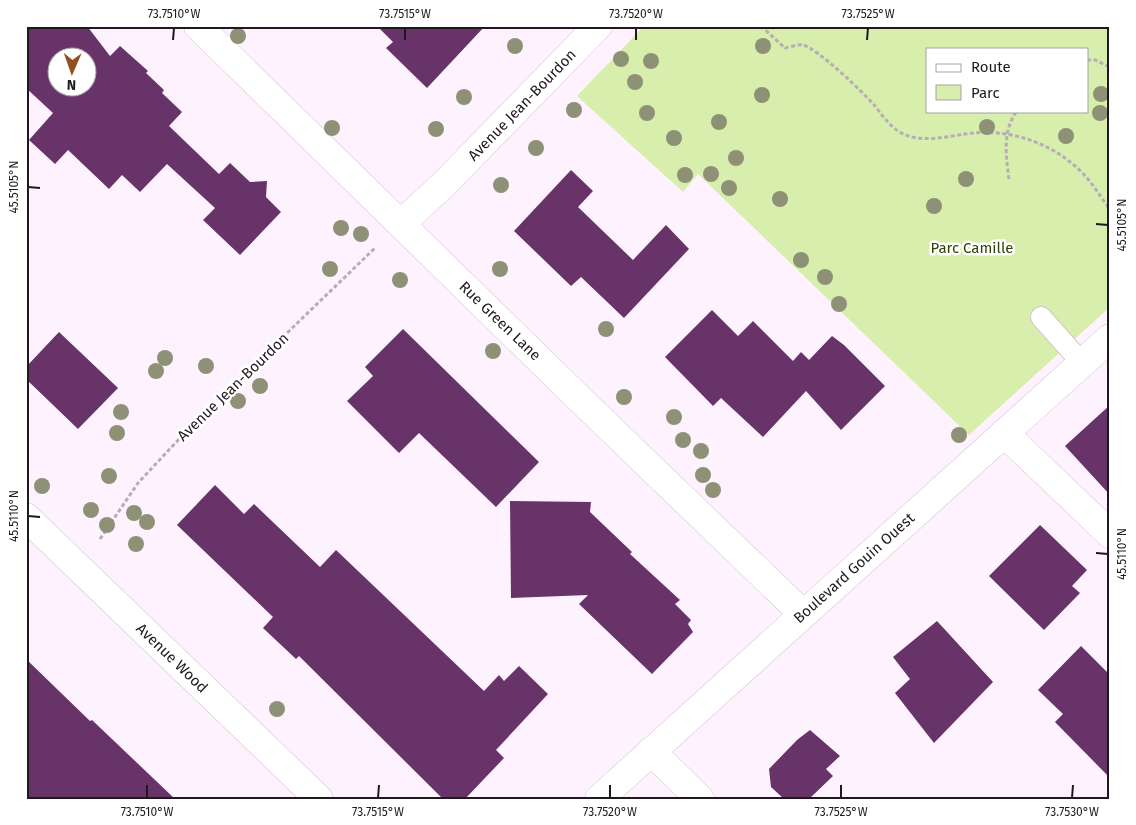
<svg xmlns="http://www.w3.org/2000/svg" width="1136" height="825" viewBox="0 0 1136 825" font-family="'Fira Sans',sans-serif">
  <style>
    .green { fill: #d7eeac; fill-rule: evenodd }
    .building { fill: #673368; fill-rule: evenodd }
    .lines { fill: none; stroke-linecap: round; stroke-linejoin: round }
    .lane-casing { stroke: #d2c3d2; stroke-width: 22 }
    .street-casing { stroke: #d2c3d2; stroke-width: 29 }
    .secondary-casing { stroke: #d2c3d2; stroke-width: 29 }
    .path { stroke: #b7acb7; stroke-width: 3; stroke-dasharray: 4 2.5; stroke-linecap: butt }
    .lane { stroke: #fff; stroke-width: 20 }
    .street { stroke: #fff; stroke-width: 28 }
    .secondary { stroke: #fff; stroke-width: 28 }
    .tree { fill: #8e9176 }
    .ticks { fill: none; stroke: #1f191f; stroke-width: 2 }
    .labels { text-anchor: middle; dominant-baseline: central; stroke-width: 5; stroke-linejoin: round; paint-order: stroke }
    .street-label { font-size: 15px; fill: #1f191f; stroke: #fff }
    .park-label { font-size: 15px; fill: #324106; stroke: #fff }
    .neatline { fill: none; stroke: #1f191f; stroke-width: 2 }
    .ticks-label { font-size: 12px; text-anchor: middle; fill: #1f191f }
  </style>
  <rect width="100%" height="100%" fill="#fff2ff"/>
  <!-- green -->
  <path class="green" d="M644,26H1110V307L969,435L698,174L683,192L577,96ZM927,49H1087V111H927Z"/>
  <!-- building -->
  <path class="building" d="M26,26H87L110,56L120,46L148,71L146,73L164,90L162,93L182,112L169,126L219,174L230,163L250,182L267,181L266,197L281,212L240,255L203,220L215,208L167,164L140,192L122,175L109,189L68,150L55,164L29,140L53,113L26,88ZM58,58H88V88H58Z
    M377,26H485L427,88L386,48L393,42Z
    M571,170L593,191L578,207L633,260L666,225L689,249L624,318L581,277L571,286L514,231Z
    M712,310L738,336L753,321L793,361L801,352L809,360L832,336L844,345L885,386L841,430L806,391L763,437L721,398L713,406L665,357Z
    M403,329L539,462L496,507L419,433L399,453L347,401L373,376L365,367Z
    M59,332L118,388L78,429L26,379V367Z
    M1110,405V495L1065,446Z
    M215,485L244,514L254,504L320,567L336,550L484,691L499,675L504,681L519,666L548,694L496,750L504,758L465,799H443L299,656L296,659L263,628L273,617L177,525Z
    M510,501L591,502L590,512L632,552L630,554L680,600L675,604L691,620L688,624L693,632L652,674L579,604L588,595L511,598Z
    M1040,525L1087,570L1072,586L1080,593L1044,630L989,576Z
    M937,621L993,682L934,743L895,693L910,679L893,657Z
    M1081,646L1110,675V778L1055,722L1063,714L1038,690Z
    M26,659L90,721L92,720L175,799H26Z
    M810,730L840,756L826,769L833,776L809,799H784L771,787L769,769L797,740Z"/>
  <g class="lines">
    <defs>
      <path id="lane" d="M1041,317L1082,363"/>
      <path id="street" d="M198,26L590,409L803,614
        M401,224L445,183L598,26
        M1004,433L1110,534
        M26,517L319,799
        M651,751L700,799"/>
      <path id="secondary" d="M599,799L1110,338"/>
    </defs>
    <!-- lane casing -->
    <use href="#lane" class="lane-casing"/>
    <!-- street casing -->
    <use href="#street" class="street-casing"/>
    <!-- secondary casing -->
    <use href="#secondary" class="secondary-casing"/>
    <!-- path -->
    <path class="path" d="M761,26L785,48C790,47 798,44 803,45C817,48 865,94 875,106C882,115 889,125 898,131C918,144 944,137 965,134C1010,127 1058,144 1088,179C1096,189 1103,200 1110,210
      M1107,26L1110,28
      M1087,60H1095L1110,67
      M1009,179C1006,156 1002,131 1017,111
      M100,539L138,483L165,454L199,418L375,248"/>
    <!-- lane -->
    <use href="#lane" class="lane"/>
    <!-- street -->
    <use href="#street" class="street"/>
    <!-- secondary -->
    <use href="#secondary" class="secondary"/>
  </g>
  <!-- trees -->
  <g class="tree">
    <circle cx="238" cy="36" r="8"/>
    <circle cx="515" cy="46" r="8"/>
    <circle cx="763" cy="46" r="8"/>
    <circle cx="621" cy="59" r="8"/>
    <circle cx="651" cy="61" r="8"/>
    <circle cx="635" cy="82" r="8"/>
    <circle cx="1101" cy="94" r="8"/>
    <circle cx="762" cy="95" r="8"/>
    <circle cx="464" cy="97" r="8"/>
    <circle cx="574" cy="110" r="8"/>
    <circle cx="647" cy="113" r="8"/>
    <circle cx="1100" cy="113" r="8"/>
    <circle cx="719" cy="122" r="8"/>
    <circle cx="987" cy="127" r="8"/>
    <circle cx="332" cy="128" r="8"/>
    <circle cx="436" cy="129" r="8"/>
    <circle cx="1066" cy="136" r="8"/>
    <circle cx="674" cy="138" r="8"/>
    <circle cx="536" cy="148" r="8"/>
    <circle cx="736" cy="158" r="8"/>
    <circle cx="711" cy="174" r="8"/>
    <circle cx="685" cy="175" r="8"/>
    <circle cx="966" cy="179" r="8"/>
    <circle cx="501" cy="185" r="8"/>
    <circle cx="729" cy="188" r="8"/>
    <circle cx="780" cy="199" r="8"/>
    <circle cx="934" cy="206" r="8"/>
    <circle cx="341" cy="228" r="8"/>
    <circle cx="361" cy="234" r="8"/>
    <circle cx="801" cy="260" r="8"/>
    <circle cx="330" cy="269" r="8"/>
    <circle cx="500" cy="269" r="8"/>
    <circle cx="825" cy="277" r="8"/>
    <circle cx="400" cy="280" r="8"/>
    <circle cx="839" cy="304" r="8"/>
    <circle cx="606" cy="329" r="8"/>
    <circle cx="493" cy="351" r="8"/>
    <circle cx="165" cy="358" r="8"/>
    <circle cx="206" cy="366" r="8"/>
    <circle cx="156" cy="371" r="8"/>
    <circle cx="260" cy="386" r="8"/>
    <circle cx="624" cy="397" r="8"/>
    <circle cx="238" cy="401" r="8"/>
    <circle cx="121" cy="412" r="8"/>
    <circle cx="674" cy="417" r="8"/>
    <circle cx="117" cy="433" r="8"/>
    <circle cx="959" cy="435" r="8"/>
    <circle cx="683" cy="440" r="8"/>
    <circle cx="701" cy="451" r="8"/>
    <circle cx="703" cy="475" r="8"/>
    <circle cx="109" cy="476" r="8"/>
    <circle cx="42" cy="486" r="8"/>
    <circle cx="713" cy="490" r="8"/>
    <circle cx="91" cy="510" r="8"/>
    <circle cx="134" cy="513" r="8"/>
    <circle cx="147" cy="522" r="8"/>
    <circle cx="107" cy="525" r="8"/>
    <circle cx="136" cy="544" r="8"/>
    <circle cx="277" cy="709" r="8"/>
  </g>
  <!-- ticks -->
  <path class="ticks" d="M173,40L174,28M405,40V28M636,40V28M867,40L868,28M28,187L40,188M1096,224L1108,225M28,516L40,517M1096,553L1108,554M147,798V785M378,798L379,785M610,798V785M841,798V785M1072,798L1073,785"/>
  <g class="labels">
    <!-- street labels -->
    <g class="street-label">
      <text transform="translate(522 105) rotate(-46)">Avenue Jean-Bourdon</text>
      <text transform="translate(500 321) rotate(44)">Rue Green Lane</text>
      <text transform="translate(233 387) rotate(-44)">Avenue Jean-Bourdon</text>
      <text transform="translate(854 568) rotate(-42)">Boulevard Gouin Ouest</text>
      <text transform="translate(172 658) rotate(44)">Avenue Wood</text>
    </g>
    <!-- park labels -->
    <g class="park-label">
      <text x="972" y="248">Parc Camille</text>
    </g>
  </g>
  <!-- border -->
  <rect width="1136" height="825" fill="none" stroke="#ffffff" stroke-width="55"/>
  <!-- legend -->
  <rect x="926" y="48" width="162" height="65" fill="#ffffff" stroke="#a5a3a5"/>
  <rect x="936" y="64" width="25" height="8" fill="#ffffff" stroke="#a5a3a5"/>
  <text x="971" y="72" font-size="15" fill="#1f191f">Route</text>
  <rect x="936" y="85" width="25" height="15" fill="#d7eeac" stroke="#a5a3a5"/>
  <text x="971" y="98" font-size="15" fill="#1f191f">Parc</text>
  <!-- north arrow -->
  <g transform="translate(72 72) rotate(182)"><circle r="24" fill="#ffffff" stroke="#a5a3a5"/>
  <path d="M0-4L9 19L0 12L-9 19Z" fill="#92501f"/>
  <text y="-8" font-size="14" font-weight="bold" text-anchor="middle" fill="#1f191f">N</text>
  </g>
  <rect x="28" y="28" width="1080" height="770" class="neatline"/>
  <g class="ticks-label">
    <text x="174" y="18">73.7510°W</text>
    <text x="405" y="18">73.7515°W</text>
    <text x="636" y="18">73.7520°W</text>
    <text x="868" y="18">73.7525°W</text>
    <text transform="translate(14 187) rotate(-90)" y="4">45.5105°N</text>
    <text transform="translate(1122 225) rotate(-90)" y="4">45.5105°N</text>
    <text transform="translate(14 516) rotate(-90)" y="4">45.5110°N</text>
    <text transform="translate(1122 554) rotate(-90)" y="4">45.5110°N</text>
    <text x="147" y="816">73.7510°W</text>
    <text x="378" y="816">73.7515°W</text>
    <text x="610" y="816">73.7520°W</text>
    <text x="841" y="816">73.7525°W</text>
    <text x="1072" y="816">73.7530°W</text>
  </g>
</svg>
